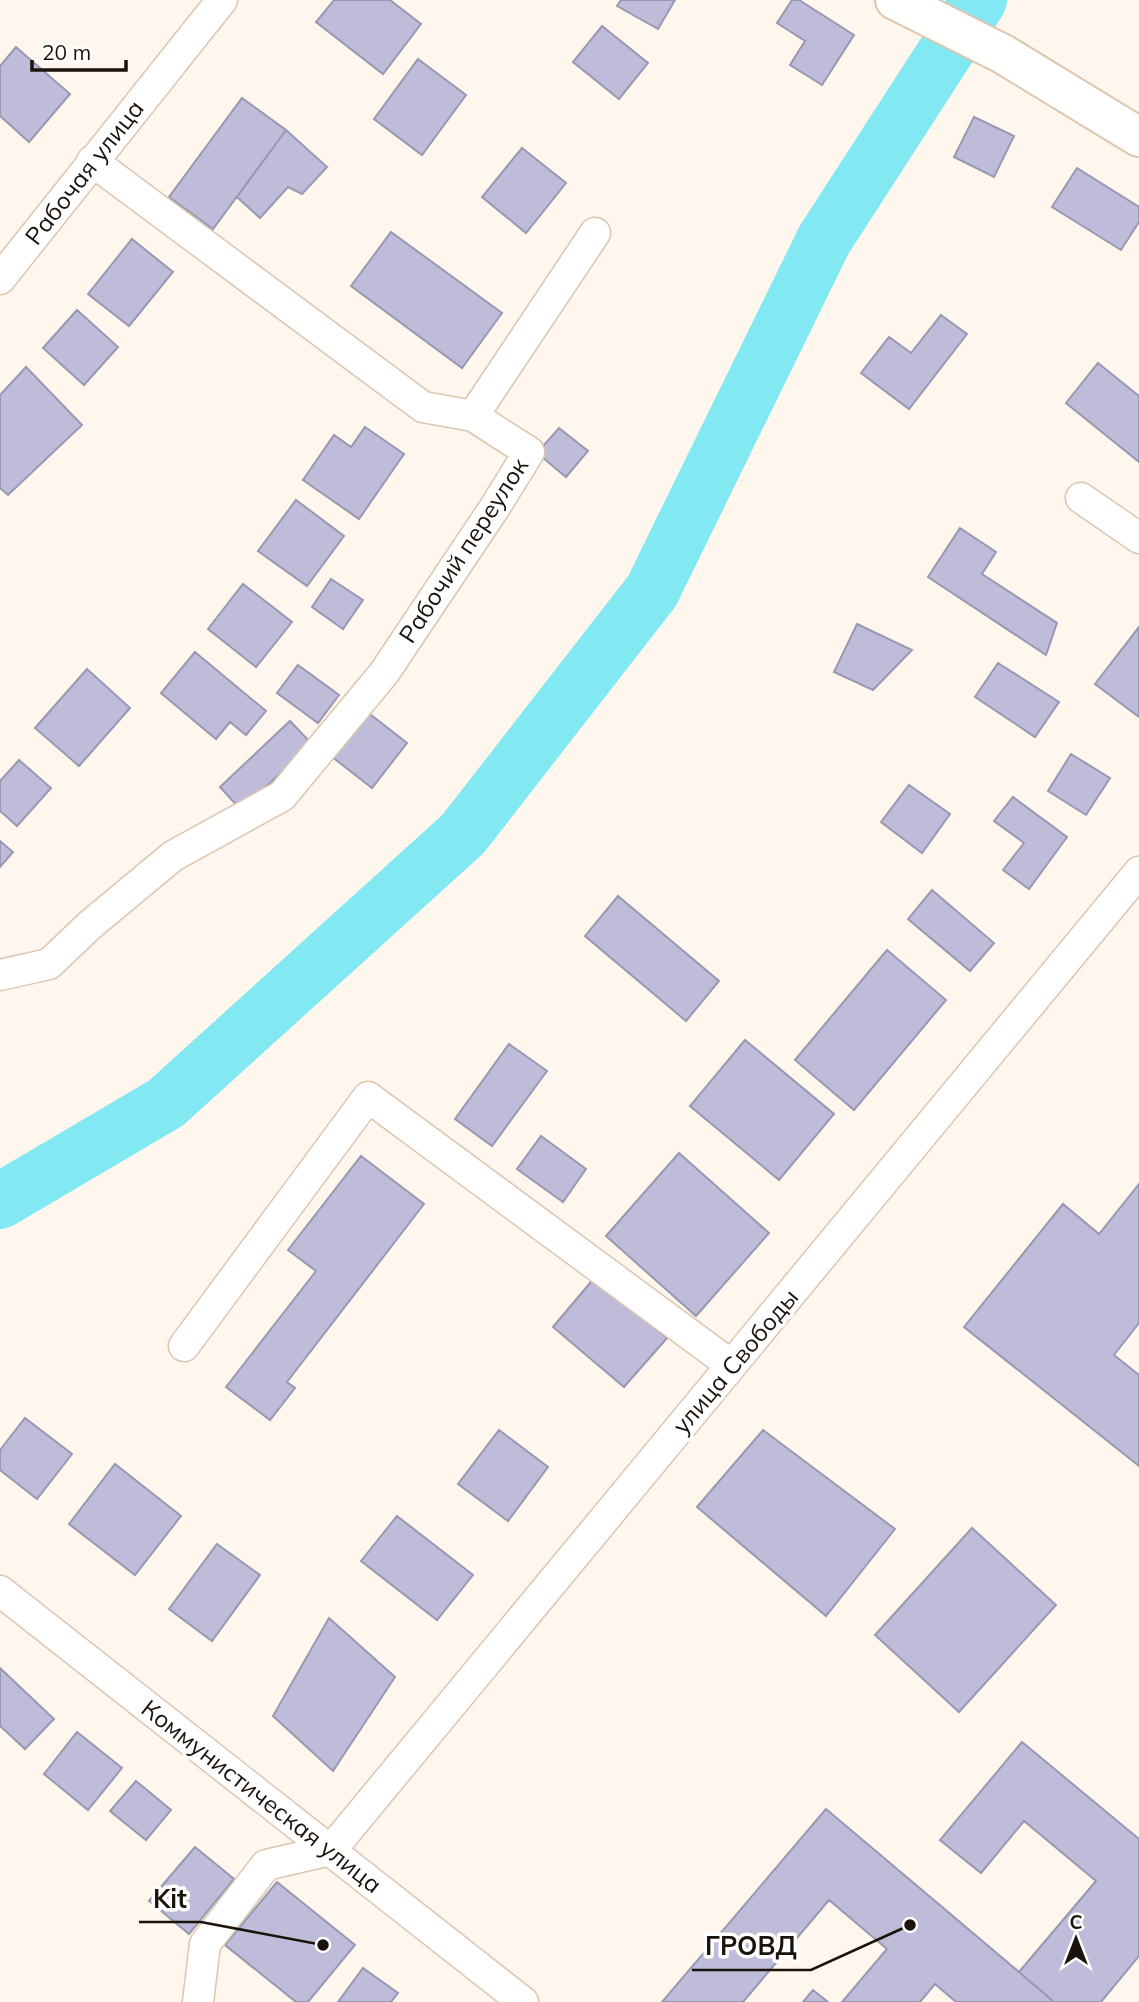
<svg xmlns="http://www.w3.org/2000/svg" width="1139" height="2002" viewBox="0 0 1139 2002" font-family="Mulish,sans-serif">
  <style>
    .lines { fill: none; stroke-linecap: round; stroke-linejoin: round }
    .river { stroke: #82e9f2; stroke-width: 56 }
    .building { fill: #bebcd8; stroke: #9998b2; stroke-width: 2 }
    .minor-casing { stroke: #dcc6b0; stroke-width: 33 }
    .major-casing { stroke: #dcc6b0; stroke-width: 42 }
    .minor { stroke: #fff; stroke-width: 30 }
    .major { stroke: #fff; stroke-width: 38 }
    .labels { text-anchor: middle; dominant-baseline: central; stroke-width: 7; stroke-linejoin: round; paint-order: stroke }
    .street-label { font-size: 24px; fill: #1b130b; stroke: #fff }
    .leader { fill: none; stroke: #1b130b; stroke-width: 2.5 }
    .callout-dot { fill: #1b130b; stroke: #fff; stroke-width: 2.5 }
    .callout-label { font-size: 26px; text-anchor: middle; font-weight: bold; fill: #1b130b; stroke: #fff; stroke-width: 7; stroke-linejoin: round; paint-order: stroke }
  </style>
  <rect width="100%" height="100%" fill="#fff6ed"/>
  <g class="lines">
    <!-- river -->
    <path class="river" d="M0,1201L166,1103L463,834L652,591L824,240L979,0"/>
  </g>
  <!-- building -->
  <path class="building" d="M334,0H390L421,24L383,74L316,22Z
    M621,0H675L658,29L617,6Z
    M792,0H799L854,35L822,85L790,65L805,41L777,23Z
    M602,26L648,63L619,99L573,62Z
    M16,47L70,94L29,142L0,116V66Z
    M418,59L466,95L422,155L374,119Z
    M242,98L286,130L213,229L169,197Z
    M974,117L1014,136L994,177L954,157Z
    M286,130L327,167L302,194L288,187L260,218L237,197Z
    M522,148L566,183L526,233L482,197Z
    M1077,168L1139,207V222L1121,250L1052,207Z
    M391,232L502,313L462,368L351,286Z
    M132,239L173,272L129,326L88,294Z
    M77,310L118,347L84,385L43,348Z
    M941,315L967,334L909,409L861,373L889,337L911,353Z
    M1098,363L1139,396V462L1066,403Z
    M26,367L82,425L8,495L0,488V395Z
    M365,427L404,454L359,519L303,480L334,435L351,447Z
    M559,428L588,451L566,477L537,453Z
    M296,500L344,536L307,586L258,551Z
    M960,528L996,552L982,574L1057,623L1046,655L928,577Z
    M331,579L363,600L343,629L312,607Z
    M243,584L292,622L256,667L208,629Z
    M857,624L912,650L873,690L834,672Z
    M1139,627V717L1095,684Z
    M195,652L266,711L246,735L230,722L216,739L161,693Z
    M998,663L1059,702L1035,737L975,697Z
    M298,665L339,695L318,723L277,693Z
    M87,669L130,708L79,766L35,728Z
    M366,711L407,743L372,788L331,756Z
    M290,721L312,744L241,810L220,787Z
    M1071,754L1110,778L1086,815L1048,791Z
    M19,760L51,788L17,826L0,811V781Z
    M909,785L950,814L922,853L881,822Z
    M1013,797L1067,837L1029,889L1003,870L1024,843L994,821Z
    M0,841L13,852L0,867Z
    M932,890L994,943L970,971L908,919Z
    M618,896L719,981L686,1021L585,936Z
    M887,950L946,1000L854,1110L795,1060Z
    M745,1040L834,1114L779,1180L690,1106Z
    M509,1044L547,1071L492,1146L455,1119Z
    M541,1136L586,1169L563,1202L517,1169Z
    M679,1153L769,1233L696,1316L606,1236Z
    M361,1156L424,1204L287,1382L295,1388L270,1420L226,1387L316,1271L288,1250Z
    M1139,1184V1323L1114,1355L1139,1375V1466L964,1327L1063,1204L1099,1234Z
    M595,1277L667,1338L624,1387L553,1327Z
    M25,1418L72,1454L37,1499L0,1470V1450Z
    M499,1430L548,1467L508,1521L458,1484Z
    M763,1430L895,1529L826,1616L697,1507Z
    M115,1464L181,1516L135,1575L69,1524Z
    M397,1516L473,1575L437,1620L361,1561Z
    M972,1528L1056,1605L959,1712L875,1635Z
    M217,1544L260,1575L212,1641L169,1609Z
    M329,1618L395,1677L333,1771L273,1716Z
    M0,1668L54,1719L25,1749L0,1726Z
    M77,1732L122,1768L88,1810L44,1774Z
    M1022,1742L1139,1839V1956L1101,2002H1054L1019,1972L1096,1881L1024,1821L981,1873L940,1840Z
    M136,1781L171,1810L146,1840L110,1811Z
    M826,1809L1019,1972L1054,2002H956L935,1984L920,2002H842L887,1949L829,1900L743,2002H662Z
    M195,1847L234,1879L189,1934L149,1901Z
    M277,1882L355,1945L308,2002H296L225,1945Z
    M363,1968L398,1993L391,2002H338Z
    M813,1990L828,2002H803Z"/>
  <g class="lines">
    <defs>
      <path id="minor" d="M0,279L222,0
        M473,416L595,233
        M1081,498L1139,538
        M0,975L49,964L90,925L173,856L282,796L384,673L495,507L529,452L473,416L423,407L92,161
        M184,1346L368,1097L731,1365
        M0,1591L523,2002
        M198,2002L205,1944L266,1865L331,1850L1139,872"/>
      <path id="major" d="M895,0L1003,54L1139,137"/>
    </defs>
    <!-- minor casing -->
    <use href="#minor" class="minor-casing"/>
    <!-- major casing -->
    <use href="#major" class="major-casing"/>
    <!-- minor -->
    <use href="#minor" class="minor"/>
    <!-- major -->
    <use href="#major" class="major"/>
  </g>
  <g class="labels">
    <!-- street labels -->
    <g class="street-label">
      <text transform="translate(84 172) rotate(-52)">Рабочая улица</text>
      <text transform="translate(463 550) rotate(-57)">Рабочий переулок</text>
      <text transform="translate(735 1361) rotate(-50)">улица Свободы</text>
      <text transform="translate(262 1796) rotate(38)">Коммунистическая улица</text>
    </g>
  </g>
  <!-- callouts -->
  <path class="leader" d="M323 1945L201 1922H139M910 1925L811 1970H692"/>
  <g class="callout-dot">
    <circle cx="323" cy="1945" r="7"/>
    <circle cx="910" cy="1925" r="7"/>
  </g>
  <g class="callout-label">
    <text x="170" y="1908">Kit</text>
    <text x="751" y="1955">ГРОВД</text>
  </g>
  <!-- north arrow -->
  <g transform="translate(1076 1939)" stroke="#ffffff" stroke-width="5" paint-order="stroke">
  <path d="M0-5L12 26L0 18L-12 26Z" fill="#1b130b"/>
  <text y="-10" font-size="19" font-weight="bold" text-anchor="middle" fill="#1b130b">С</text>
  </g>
  <!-- scale -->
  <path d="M32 60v10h94v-10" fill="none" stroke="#1b130b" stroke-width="3.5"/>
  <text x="42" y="60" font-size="21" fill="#1b130b" stroke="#ffffff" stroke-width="5" paint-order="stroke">20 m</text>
</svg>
